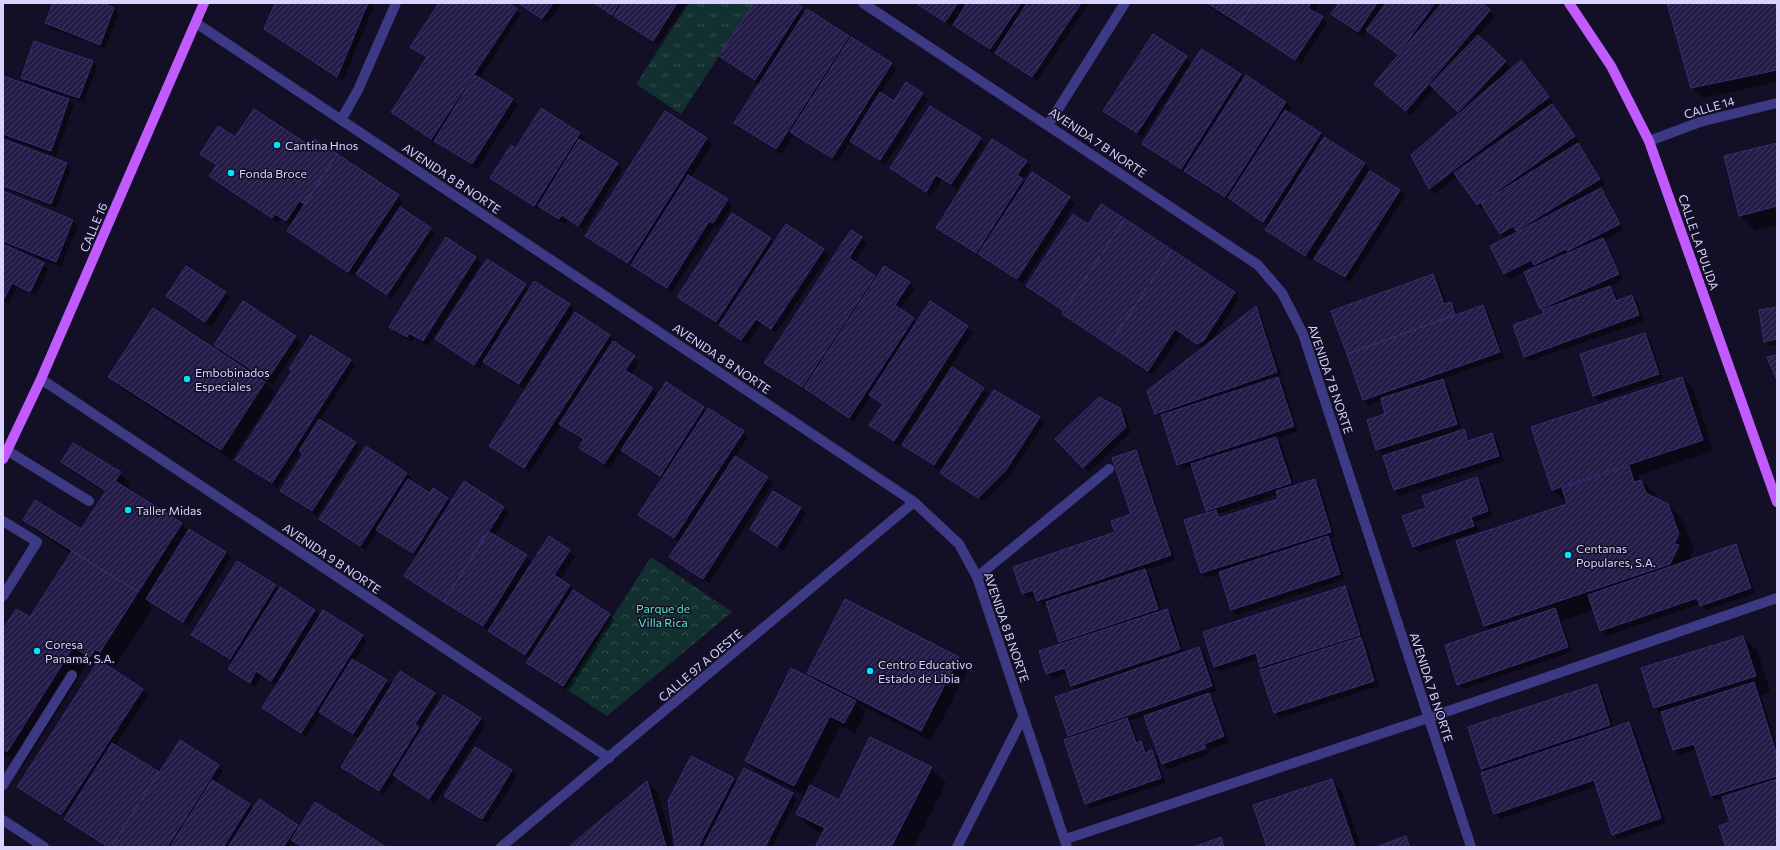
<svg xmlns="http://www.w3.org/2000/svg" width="1780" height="850" viewBox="0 0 1780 850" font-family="Commissioner,sans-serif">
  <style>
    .grass { fill: url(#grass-tufts) }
    .forest { fill: url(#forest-crowns) }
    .shadow { fill: #0007; fill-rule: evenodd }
    .building { fill: url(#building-hatch); stroke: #3b2d73 }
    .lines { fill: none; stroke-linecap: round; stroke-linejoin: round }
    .minor { stroke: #3d3a85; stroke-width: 10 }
    .major { stroke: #c25bff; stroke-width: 10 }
    .poi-dot { fill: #00e5ff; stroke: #130f26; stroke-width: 1.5 }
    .labels { text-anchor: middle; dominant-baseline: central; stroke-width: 3; stroke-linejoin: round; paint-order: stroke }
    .street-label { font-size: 12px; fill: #d9d4ff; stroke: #130f26 }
    .poi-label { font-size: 12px; fill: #d9d4ff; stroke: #130f26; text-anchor: start }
    .park-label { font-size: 12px; fill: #5fe0c0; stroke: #130f26 }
  </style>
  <defs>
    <pattern id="grass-tufts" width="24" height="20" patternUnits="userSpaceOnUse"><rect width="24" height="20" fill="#12302f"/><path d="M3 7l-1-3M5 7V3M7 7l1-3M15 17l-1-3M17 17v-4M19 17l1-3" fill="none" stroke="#344d4e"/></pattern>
    <pattern id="forest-crowns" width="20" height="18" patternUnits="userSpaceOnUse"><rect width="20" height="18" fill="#12302f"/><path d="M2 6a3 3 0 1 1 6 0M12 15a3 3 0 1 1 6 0" fill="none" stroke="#344d4e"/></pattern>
    <pattern id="building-hatch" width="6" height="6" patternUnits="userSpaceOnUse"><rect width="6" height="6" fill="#241b47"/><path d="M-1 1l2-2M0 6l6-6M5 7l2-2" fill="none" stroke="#433b63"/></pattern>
  </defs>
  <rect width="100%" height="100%" fill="#130f26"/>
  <!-- grass -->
  <path class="grass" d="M689,3H754L681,114L636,84Z"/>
  <!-- forest -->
  <path class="forest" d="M651,557L732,612L607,716L566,689Z"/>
  <!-- shadow -->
  <path class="shadow" d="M54,3H100L114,8L119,13L105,49L51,28L46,23Z
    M276,3H375L343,81L270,34L265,29Z
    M440,3H507L521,14L479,79L513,100L518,105L477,169L397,117L392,112L427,58L411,47Z
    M517,3H561L548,23Z
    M593,3H686L658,45Z
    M755,3H793L805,13L848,36L891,64L896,69L880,94L895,103L907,83L928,99L885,165L851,140L837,162L794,134L782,154L740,128L735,123L760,84L725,61L720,56Z
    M915,3H966L951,26Z
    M969,3H1089L1037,81L959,30L954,25Z
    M1203,3H1320L1314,12L1327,23L1301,64Z
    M1340,3H1481L1495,16L1478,36L1510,67L1501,77L1502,78L1521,61L1526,66L1553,103L1551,104L1579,141L1577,143L1583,149L1605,184L1588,194L1589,195L1601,189L1606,194L1624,230L1603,240L1607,244L1623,279L1609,286L1615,292L1618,301L1632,296L1637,301L1644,321L1530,361L1524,356L1544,315L1541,309L1538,267L1535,265L1510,279L1505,273L1506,239L1501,234L1485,208L1482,209L1477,204L1458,176L1435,194L1430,189L1413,156L1461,113L1434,88L1411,115L1380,89L1400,55L1367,30L1363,37L1338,19L1332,14Z
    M1668,3H1777V82L1703,98L1692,87Z
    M1153,35L1191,62L1142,137L1109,116L1104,110Z
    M1202,50L1245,79L1286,102L1291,108L1288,112L1364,164L1369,169L1311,261L1271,235L1266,230L1269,226L1148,149L1143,144Z
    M92,62L97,67L84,102L27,83L22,77Z
    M3,77L69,100L74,105L56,156L3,137Z
    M931,107L980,139L985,144L957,189L942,179L931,196L896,173L891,168Z
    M541,110L580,134L585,139L583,142L617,164L622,169L584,230L567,219L565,224L541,207L539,210L497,183L491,178L516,149Z
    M665,113L707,139L712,144L691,177L727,200L732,205L718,228L715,225L672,292L634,266L592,241L587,236Z
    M236,138L310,147L315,141L398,196L403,201L399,208L435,234L392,299L362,279L356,273L354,276L293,236L288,231L291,226L280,218L278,222L216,181L211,176L217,166L201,154Z
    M3,140L66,163L71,169L56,208L3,188Z
    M1777,144V225L1755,231L1740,215Z
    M1026,161L1031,166L1022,180L1026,183L1032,173L1075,203L1023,283L982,256L981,258L942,233L937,228Z
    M1399,190L1405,196L1350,282L1321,264L1316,259Z
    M3,192L73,221L78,226L61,267L3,243Z
    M787,225L829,255L776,333L761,323L747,344L684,302L679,296L770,239L775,243Z
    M1089,225L1234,293L1239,298L1211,342L1255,308L1260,312L1282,377L1278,378L1283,383L1298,431L1276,438L1281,443L1295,486L1315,480L1320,485L1335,537L1329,539L1333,543L1345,579L1237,615L1232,610L1221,573L1207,578L1201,573L1209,513L1207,510L1192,466L1183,469L1178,464L1163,418H1161L1156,413L1203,348L1181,334L1153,375L1069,319L1064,314L1065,312L1027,286ZM1278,494L1280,500L1221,518L1218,514Z
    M852,232L867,243L854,263L877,279L884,267L915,288L900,310L917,323L930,302L973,332L899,446L871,425L884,405L871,396L854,422L770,368L765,362Z
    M3,245L43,264L48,269L36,296L17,287L9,304L3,301Z
    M476,258L481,263L428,346L415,338L412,342L395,332L390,326Z
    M487,260L530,290L569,305L574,310L524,389L489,367L484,362L480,369L441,344L436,339Z
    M1433,275L1438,280L1447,304L1450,303L1455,308L1458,316L1483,306L1488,312L1504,357L1442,379L1448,385L1462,431L1468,436L1470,441L1492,434L1497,440L1504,461L1400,495L1395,490L1444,437V435L1382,454L1377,449L1386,415L1382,400L1369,405L1364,400L1333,311Z
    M225,292L230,298L211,327L167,296Z
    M244,303L296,337L301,342L272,385L220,350L215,345Z
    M1777,308V345L1770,346L1765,341Z
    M153,310L265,382L275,393L231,460L120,387L109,377Z
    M1645,334L1650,339L1663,379L1599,401L1594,396Z
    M609,335L614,341L613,342L639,362L631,375L652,389L658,395L666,383L707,412L743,432L748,437L735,457L768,478L773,483L709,583L676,562L671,557L680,543L645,520L640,515L664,479L628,455L622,449L609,469L585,453L580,448L584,440L561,424L530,472L495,451L490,446Z
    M350,361L355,366L320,420L355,443L360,448L317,516L286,496L281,491L304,455L300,452L277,488L241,464L236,459L292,372L290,369Z
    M1682,378L1693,388L1713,451L1637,476L1657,496L1658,500L1668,505L1683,520L1694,550L1690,558L1692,560L1736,546L1741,551L1755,593L1706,610L1700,604L1606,636L1601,631L1594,610L1562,621L1572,652L1463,689L1458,684L1490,631L1485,626L1568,505L1567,499L1564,500L1553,490L1533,428Z
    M983,388L988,393L940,470L908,450L903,445Z
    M1119,409L1125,414L1131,432L1089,472L1057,439Z
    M1039,418L1044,423L1011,475L984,502L942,473Z
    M366,448L407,474L412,479L410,482L430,494L447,499L452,503L465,483L504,508L509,513L494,535L531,561L499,613L500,614L549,538L575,556L560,580L570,586L574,592L609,615L614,620L569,691L532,668L527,663L530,659L494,636L489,631L411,581L406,576L418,557L378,531L366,550L325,524L320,519Z
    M1135,451L1140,456L1175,560L1145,570L1150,575L1162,612L1166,610L1172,615L1184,653L1199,648L1204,653L1216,691L1208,694L1213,699L1229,742L1209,749L1210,753L1168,769L1162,764L1145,716L1129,721L1132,724L1138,743H1141L1146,748L1147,753L1152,751L1157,757L1165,783L1091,808L1086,803L1072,738L1069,735L1077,690L1072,686L1068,673L1052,678L1047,673L1063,645L1060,641L1048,603L1043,605L1038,600L1036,595L1028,598L1022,593L1116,533L1132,515Z
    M62,462L120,473L130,484L127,489L181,523L189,531L226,552L231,557L188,626L150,600L148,604L152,608L115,667L110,664L108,667L143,690L148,695L115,746L159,774L218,766L223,771L215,783L254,809L297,825L300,828L384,847H301L295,842L292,847H106L70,824L65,819L24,792L19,787L97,666L89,661L23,766L3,754V631L30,619L72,554L35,530L24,520L82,530L106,493L73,472Z
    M1476,479L1482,484L1492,516L1475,522L1479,531L1419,552L1414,547L1403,517L1427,509Z
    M774,492L801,509L806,514L783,551L756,534L751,529Z
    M238,563L315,611L321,616L362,636L367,641L354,661L386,681L392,687L434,693L439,698L420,729L422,731L445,696L481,719L486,724L435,803L396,777L384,795L347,772L342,767L359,739L321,713L306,737L268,713L263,708L277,685L262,675L255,687L229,669L233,662L197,640L192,635Z
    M1345,588L1350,593L1364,640H1363L1366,643L1379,686L1280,718L1275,712L1263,670L1261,667L1258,659L1220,671L1214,666Z
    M1743,637L1758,652L1770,692L1761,695L1777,747V847H1727L1731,823L1724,799L1717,801L1711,796L1697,749L1679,755L1674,750L1664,717L1655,708L1643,669Z
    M958,658L969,668L931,741L857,703L866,712L855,733L840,726L810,786L839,801L931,768L946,783L914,847H816L823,834L812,829L797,814L806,796L756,771L746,760L818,682L808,673Z
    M1597,685L1602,690L1614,729L1629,724L1634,729L1666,823L1618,839L1613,834L1597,786L1500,819L1495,813L1487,773L1482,768ZM1598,778L1599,779L1497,814V812Z
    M475,748L512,771L517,776L487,823L451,801L446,796Z
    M692,758L733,779L737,783L792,794L797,799L772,847H677Z
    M1331,780L1342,791L1361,847H1268Z
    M647,782L658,793L673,847H571Z
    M1406,837L1411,842L1413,847H1379Z
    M1220,839L1227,847H1197Z"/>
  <!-- building -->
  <path class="building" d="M53,3H103L114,8L100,45L45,23Z
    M275,3H368L337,77L264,29Z
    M439,3H509L517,9L431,139L391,112L427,57L410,47Z
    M518,3H553L542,19Z
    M594,3H619L612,15Z
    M622,3H677L653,41L614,16Z
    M754,3H795L802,7L755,80L719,56Z
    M916,3H958L945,22Z
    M967,3H1021L990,49L953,25Z
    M1027,3H1081L1032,77L995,53Z
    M1207,3H1253L1240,24Z
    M1253,3H1311L1308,8L1323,17L1295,60L1240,24Z
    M1339,3H1377L1358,32L1331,14Z
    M1386,3H1435L1398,54L1366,30Z
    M1442,3H1482L1490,10L1406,111L1374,84Z
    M1667,3H1777V70L1691,88Z
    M807,9L849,36L776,149L734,123Z
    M1153,34L1187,56L1137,133L1103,111Z
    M1478,35L1506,61L1458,112L1430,85Z
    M851,37L892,63L832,158L790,132Z
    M34,41L93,61L79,98L21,78Z
    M1201,49L1241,74L1181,169L1142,144Z
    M1521,60L1549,97L1429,189L1411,155Z
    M475,75L513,99L472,164L434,141Z
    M1246,75L1286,102L1225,197L1184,171Z
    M3,76L69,99L51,151L3,134Z
    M906,82L923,93L880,160L850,141L880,92L894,101Z
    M1552,104L1575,136L1477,205L1454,173Z
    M930,106L981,138L951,184L936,175L926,192L890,168Z
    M541,108L580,133L534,206L490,178L511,145L516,148Z
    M254,109L310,146L314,139L337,154L305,204L299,201L286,221L275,214L272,218L209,176L217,165L200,154L218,126L235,137Z
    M1285,110L1321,133L1263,222L1228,198Z
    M665,111L707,138L628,263L585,236Z
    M1324,137L1365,163L1305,256L1265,230Z
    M3,139L67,163L51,204L3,186Z
    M579,139L618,163L578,226L562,215L559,219L538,206Z
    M992,139L1027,161L1017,175L1023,179L976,253L936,228Z
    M1578,143L1600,179L1516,231L1513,226L1500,234L1481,203Z
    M1777,143V206L1739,216L1724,156Z
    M337,154L399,195L348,272L287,231Z
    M1370,171L1400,190L1345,277L1314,259Z
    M1032,172L1070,197L1017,279L978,254Z
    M688,175L728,199L713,223L709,221L667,288L631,265Z
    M1601,188L1620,224L1567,251L1565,249L1534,265L1531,260L1504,274L1490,246Z
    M3,191L73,220L56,262L3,241Z
    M1101,204L1125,219L1064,311L1026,286L1073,214L1088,224Z
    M400,207L431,228L387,295L356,274Z
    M732,213L771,238L716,322L677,297Z
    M1125,219L1172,250L1109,345L1062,314Z
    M786,224L824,249L771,329L756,319L741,340L719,325Z
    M851,230L862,237L849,258L875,276L802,387L764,363Z
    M446,237L476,257L423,341L409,333L407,337L389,327Z
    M1603,238L1619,274L1540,309L1524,272Z
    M3,244L44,263L30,292L12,283L4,299Z
    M1172,250L1235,292L1204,340L1197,344L1175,329L1148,371L1109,345Z
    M487,259L526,284L474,365L435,339Z
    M186,266L226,292L205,322L166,296Z
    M884,266L910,282L895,305L914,318L849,418L804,388Z
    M1433,274L1444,304L1451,302L1455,315L1347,354L1331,311Z
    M534,281L570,304L519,384L483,362Z
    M1610,286L1616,301L1632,295L1639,315L1524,357L1513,325L1543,314L1542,310Z
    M243,301L296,336L267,380L214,345Z
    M930,301L968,326L894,441L869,425L883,404L869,395Z
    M1483,305L1500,352L1363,400L1347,354Z
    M1256,306L1277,372L1155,414L1147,391Z
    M1777,307V339L1764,342L1759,310Z
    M153,308L265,382L221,450L108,377Z
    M575,312L610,335L524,468L489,446Z
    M1645,333L1659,374L1593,396L1580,354Z
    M311,335L351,360L272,483L235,460L292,371L289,369Z
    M613,341L635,356L625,370L653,388L604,464L579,448L584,439L559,424Z
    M1777,355V380L1767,357Z
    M952,367L984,388L934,465L902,445Z
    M1278,377L1294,426L1177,465L1161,415Z
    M1682,377L1703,440L1552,490L1531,427Z
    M1443,379L1457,424L1376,450L1367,420L1385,414L1381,398Z
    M666,382L704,407L660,476L621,450Z
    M994,390L1040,417L1006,470L978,498L940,473Z
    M1099,397L1120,408L1126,427L1083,468L1055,439Z
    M708,408L744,431L674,538L638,515Z
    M319,419L356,442L312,511L280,491L303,454L299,451Z
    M1464,429L1468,441L1492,433L1499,456L1394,490L1383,456Z
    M1276,437L1291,483L1206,511L1191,464Z
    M73,443L121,472L115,481L182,523L138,592L23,520L35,500L81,529L106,491L61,462Z
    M366,446L407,473L360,546L319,519Z
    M1136,450L1171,555L1037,601L1033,590L1022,594L1013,567L1115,532L1111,521L1131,514L1112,458Z
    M735,456L768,477L703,579L669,557Z
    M1629,466L1634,482L1641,480L1646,493L1668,504L1679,534L1674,544L1679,545L1670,564L1484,626L1456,541L1567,504L1562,488Z
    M1477,477L1488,511L1471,517L1474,526L1413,547L1402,516L1426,508L1422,496Z
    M408,479L430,493L433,488L448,498L413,553L376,530Z
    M1315,479L1331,532L1201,573L1184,520L1216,510L1219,518L1278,499L1276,491Z
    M464,481L504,507L444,602L404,576Z
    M773,491L801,508L777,547L750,529Z
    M189,529L226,552L183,622L146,599Z
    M488,531L527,555L483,626L444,602Z
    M549,536L570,550L554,575L570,585L525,655L488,631Z
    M1328,536L1340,574L1231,610L1219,572Z
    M1736,544L1751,588L1700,606L1697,598L1600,631L1588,595Z
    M72,551L138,592L100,652L95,649L90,657L73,647L7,752L3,749V629L16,609L30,617Z
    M237,561L276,585L230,659L191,635Z
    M1145,569L1158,609L1059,642L1046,602Z
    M1345,586L1360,635L1260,667L1256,653L1214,667L1203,632Z
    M280,587L315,610L271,681L256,671L250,683L228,669Z
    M573,590L610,614L563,686L526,663Z
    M845,599L959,657L921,731L807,673Z
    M1555,608L1568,647L1457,685L1445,645Z
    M1167,609L1180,649L1071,686L1065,668L1046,674L1039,651Z
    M323,610L363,635L301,733L262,708Z
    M1743,636L1756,676L1654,708L1641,668Z
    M1361,637L1374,681L1274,713L1260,670Z
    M1199,647L1212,686L1068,736L1055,697Z
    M352,659L387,680L353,734L319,712Z
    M99,660L143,689L61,815L17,787Z
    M791,668L856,701L844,723L830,716L794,786L745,761Z
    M400,671L435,693L415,724L419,727L379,791L341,767Z
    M1754,682L1777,756V776L1711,796L1694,744L1673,750L1661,712Z
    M1597,684L1610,725L1481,769L1468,727Z
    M1209,693L1224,736L1204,744L1206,748L1162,764L1144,716Z
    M444,695L481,718L429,799L393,775Z
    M1127,718L1136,743L1141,741L1145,753L1152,750L1161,778L1085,804L1064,740Z
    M1629,722L1661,818L1612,835L1594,780L1494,814L1481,773Z
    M870,737L932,767L891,847H815L825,828L796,814L810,785L839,800Z
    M180,740L219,765L167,847H111Z
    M112,743L159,772L111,847H108L64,819Z
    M475,747L512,770L482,819L444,796Z
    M691,756L734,778L698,847H677L675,846L668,801Z
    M744,768L793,793L765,847H703Z
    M1332,779L1355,847H1267L1253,805Z
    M1777,779V847H1726L1719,826L1730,822L1722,797Z
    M212,780L250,804L223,847H170Z
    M647,781L666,847H569L579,838Z
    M259,799L298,825L283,847H228Z
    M315,802L386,847H303L291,840Z
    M1406,836L1410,847H1376Z
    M1221,837L1224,847H1194Z"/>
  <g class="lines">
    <!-- minor -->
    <path class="minor" d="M863,3L1258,265L1282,293L1303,334L1471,847
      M196,23L914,502L959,544L977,577L1067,847
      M341,120L358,90L396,3
      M1048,125L1125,3
      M1649,141L1700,122L1777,103
      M41,379L609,758
      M8,451L89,501
      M3,521L37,542L3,596
      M977,577L1109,469
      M3,785L72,675
      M3,820L44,847
      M1066,839L1428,718L1777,598
      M501,847L914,502
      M957,847L1023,717"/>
    <!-- major -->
    <path class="major" d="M1569,3L1611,66L1649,141L1777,502
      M3,459L41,379L204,3"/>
  </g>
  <!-- markers -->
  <g class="poi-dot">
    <circle cx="277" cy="145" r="4"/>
    <circle cx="231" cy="173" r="4"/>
    <circle cx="187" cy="379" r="4"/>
    <circle cx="128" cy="510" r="4"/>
    <circle cx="1568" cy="555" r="4"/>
    <circle cx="37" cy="651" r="4"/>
    <circle cx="870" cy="671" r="4"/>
  </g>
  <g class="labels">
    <!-- street labels -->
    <g class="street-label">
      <text transform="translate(1709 107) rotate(-16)">CALLE 14</text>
      <text transform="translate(1098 142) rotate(34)">AVENIDA 7 B NORTE</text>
      <text transform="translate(452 178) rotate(34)">AVENIDA 8 B NORTE</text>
      <text transform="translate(93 227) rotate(-67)">CALLE 16</text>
      <text transform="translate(1699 242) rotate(71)">CALLE LA PULIDA</text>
      <text transform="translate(722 358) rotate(34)">AVENIDA 8 B NORTE</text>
      <text transform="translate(1331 379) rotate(71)">AVENIDA 7 B NORTE</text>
      <text transform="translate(332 558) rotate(34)">AVENIDA 9 B NORTE</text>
      <text transform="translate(1007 627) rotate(71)">AVENIDA 8 B NORTE</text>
      <text transform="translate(700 665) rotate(-40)">CALLE 97 A OESTE</text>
      <text transform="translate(1432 687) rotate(72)">AVENIDA 7 B NORTE</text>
    </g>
    <!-- poi labels -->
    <g class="poi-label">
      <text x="285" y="145">Cantina Hnos</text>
      <text x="239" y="173">Fonda Broce</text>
      <text x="195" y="372">Embobinados<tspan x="195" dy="14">Especiales</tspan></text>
      <text x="136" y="510">Taller Midas</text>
      <text x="1576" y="548">Centanas<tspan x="1576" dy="14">Populares, S.A.</tspan></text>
      <text x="45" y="644">Coresa<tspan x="45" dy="14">Panamá, S.A.</tspan></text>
      <text x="878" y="664">Centro Educativo<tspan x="878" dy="14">Estado de Libia</tspan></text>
    </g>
    <!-- park labels -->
    <g class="park-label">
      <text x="663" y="608">Parque de<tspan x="663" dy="14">Villa Rica</tspan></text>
    </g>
  </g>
  <!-- border -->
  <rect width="1780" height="850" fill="none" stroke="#d9d4ff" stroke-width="8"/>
</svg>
